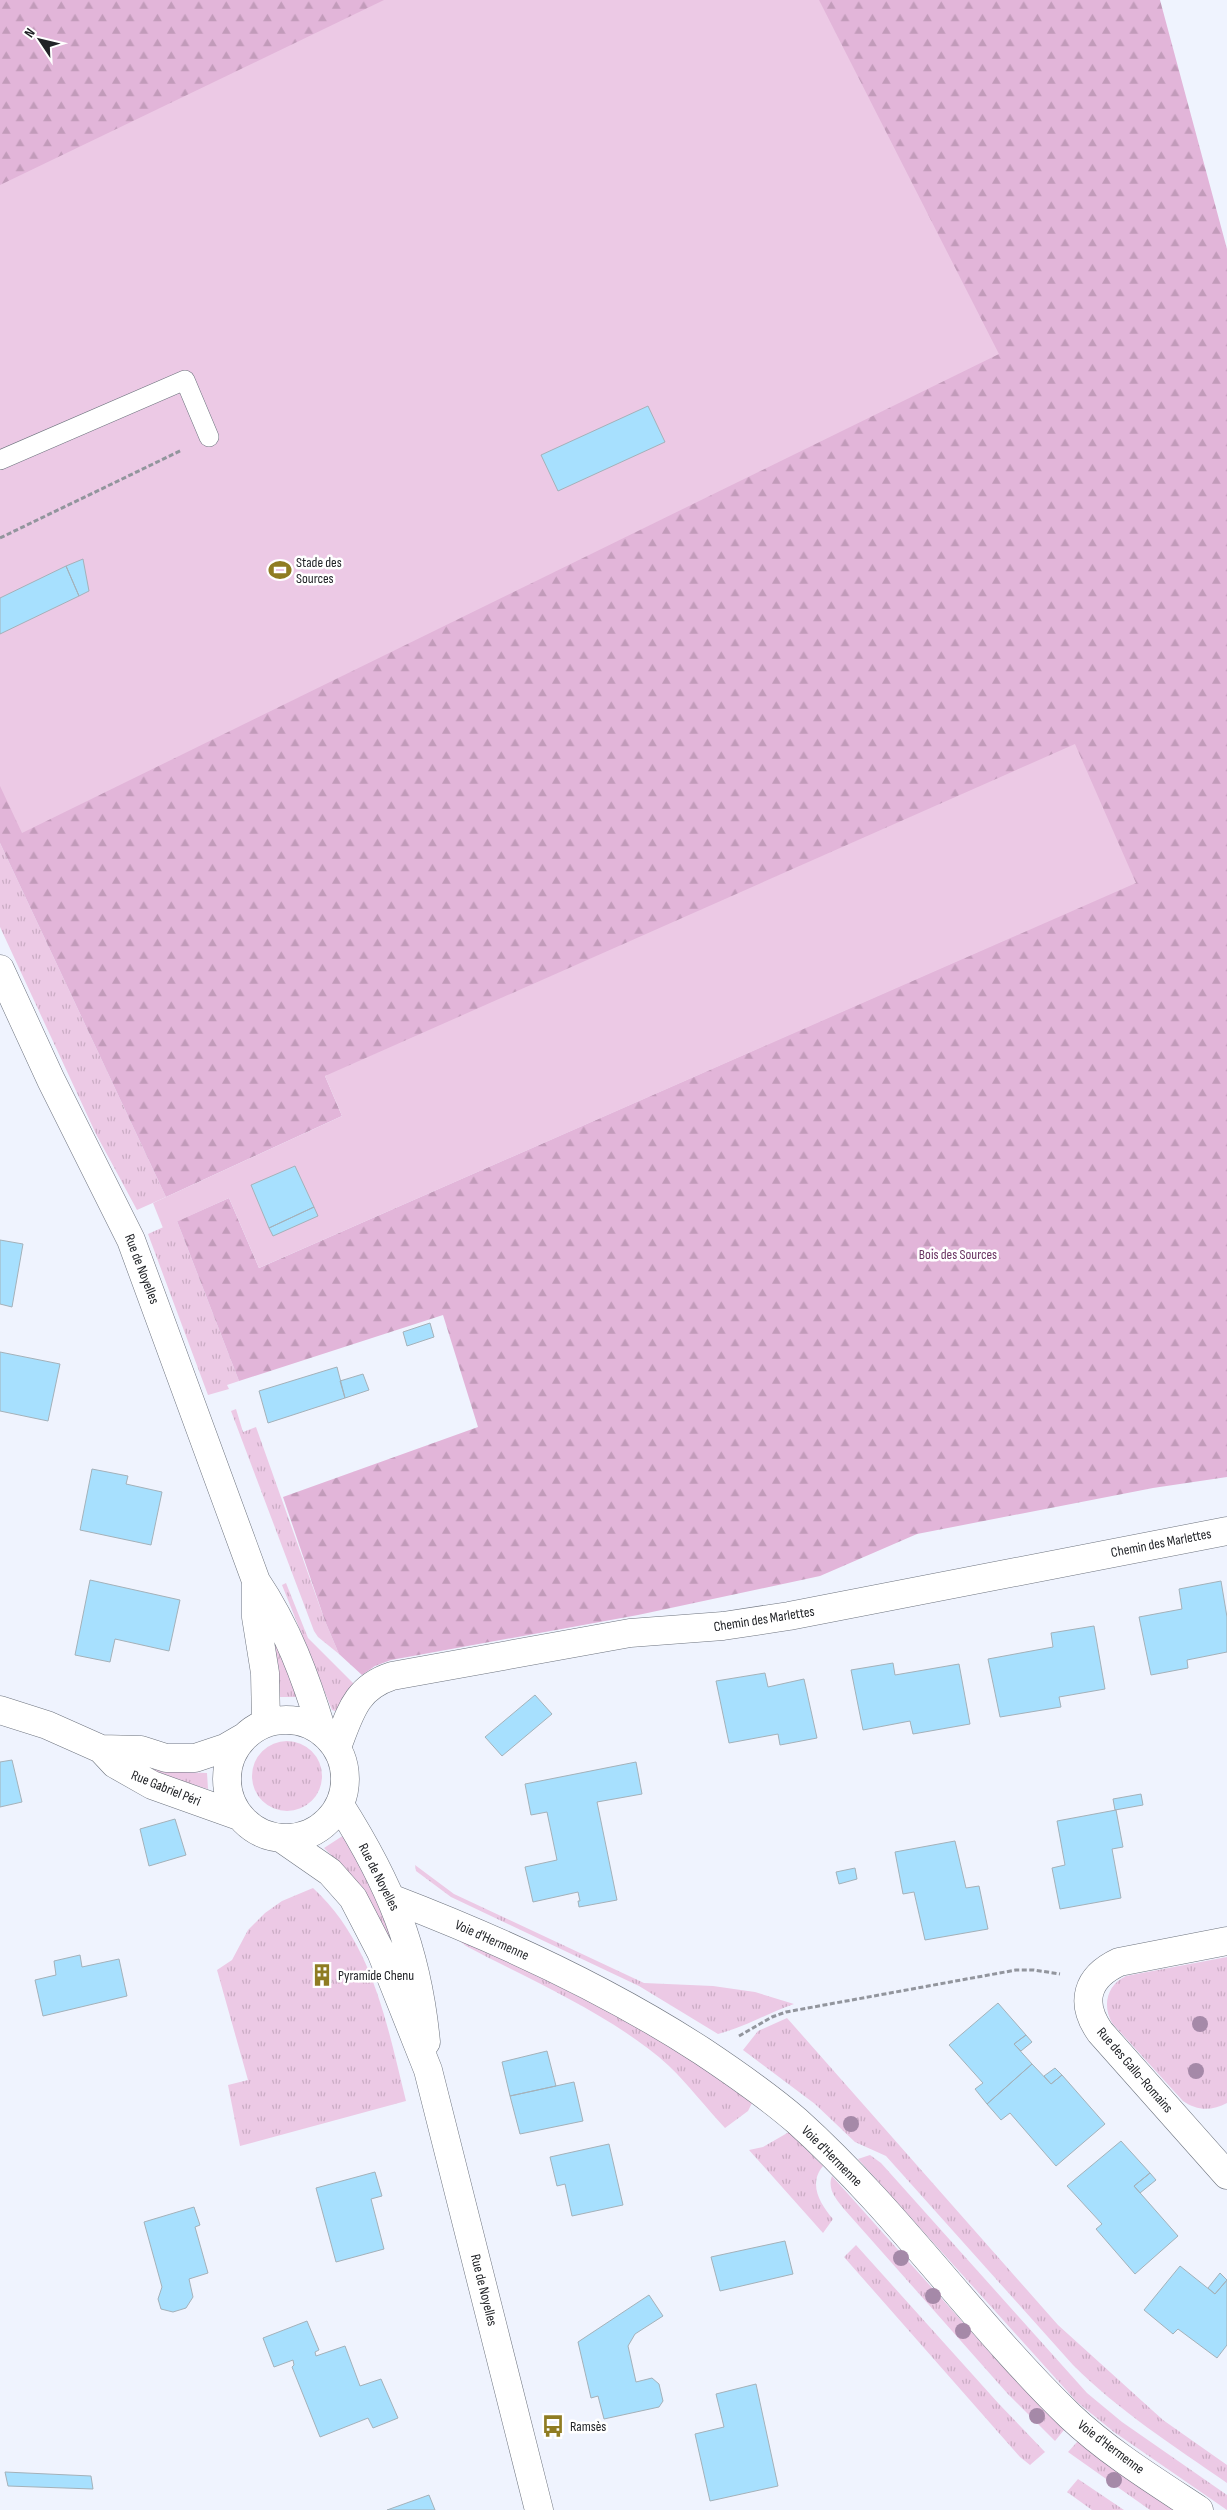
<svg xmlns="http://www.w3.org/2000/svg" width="1227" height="2510" viewBox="0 0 1227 2510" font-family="'Sofia Sans Condensed',sans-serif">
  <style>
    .grass { fill: url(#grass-tufts) }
    .forest { fill: url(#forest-firs) }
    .park { fill: #ecc9e5 }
    .building { fill: #a7e0fe; stroke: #a4b1b9 }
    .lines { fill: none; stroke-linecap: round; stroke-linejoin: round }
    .service-casing { stroke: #6d737e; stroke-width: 20 }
    .minor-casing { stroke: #6d737e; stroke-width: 29 }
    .tertiary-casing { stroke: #6d737e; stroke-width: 29 }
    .path { stroke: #92959d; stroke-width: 3; stroke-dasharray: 5 2.5; stroke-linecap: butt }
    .service { stroke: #fff; stroke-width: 19 }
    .minor { stroke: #fff; stroke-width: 28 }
    .tertiary { stroke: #fff; stroke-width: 28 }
    .tree { fill: #a589a8 }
    .labels { text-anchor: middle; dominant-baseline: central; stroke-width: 5; stroke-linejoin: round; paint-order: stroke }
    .poi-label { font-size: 14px; fill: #212327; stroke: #fff; text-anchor: start }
    .park-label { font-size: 14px; fill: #693261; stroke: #fff }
    .street-label { font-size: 14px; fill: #212327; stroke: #fff }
  </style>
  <defs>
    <pattern id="grass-tufts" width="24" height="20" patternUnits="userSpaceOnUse" patternTransform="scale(1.25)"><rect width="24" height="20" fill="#ecc9e5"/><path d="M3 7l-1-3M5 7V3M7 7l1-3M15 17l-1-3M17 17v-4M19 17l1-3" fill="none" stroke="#caacc4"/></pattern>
    <pattern id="forest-firs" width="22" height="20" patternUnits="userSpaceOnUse" patternTransform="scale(1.25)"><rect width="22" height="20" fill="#e2b5d9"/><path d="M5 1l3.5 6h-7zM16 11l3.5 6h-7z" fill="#c29bba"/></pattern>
  </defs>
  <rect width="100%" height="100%" fill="#eff3fe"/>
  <!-- grass -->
  <path class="grass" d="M0,843L166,1197L137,1210L96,1134L0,927Z
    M177,1221L239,1381L227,1385L229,1389L208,1395L148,1234Z
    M236,1409L243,1432L256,1427L325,1621L339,1654L318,1637L314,1631L231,1411Z
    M286,1583L308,1638L354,1684L338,1709L335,1711L332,1710L282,1585Z
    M270,1623L297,1697H278Z
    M252 1776a35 35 0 1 1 70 0a35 35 0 1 1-70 0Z
    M146,1765L183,1772L207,1773L208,1789L148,1772Z
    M344,1835L377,1890L406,1972L353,1877L324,1848Z
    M415,1865L454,1894L644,1983L713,1986L755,1992L794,2004C768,2013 745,2027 718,2034L639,1986L451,1897L416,1871Z
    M313,1888C373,1943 387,2025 406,2101L240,2146L228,2085L248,2080L217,1970L232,1960L248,1930L265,1913L282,1901Z
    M463,1939L612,2013L680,2052L752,2103L748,2111L725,2128C706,2108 689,2085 669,2066C616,2017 530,1980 466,1946L461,1942Z
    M1227,1957V2103C1212,2111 1197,2111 1183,2101L1112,2023C1102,2005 1107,1985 1126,1976Z
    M787,2018L1058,2325L1163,2420L1227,2465V2483C1174,2446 1119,2411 1073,2365L886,2156L855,2142L815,2104L743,2050L758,2031Z
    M789,2132L823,2166C808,2184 820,2204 833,2219L823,2233L749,2150L763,2147Z
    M870,2155L881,2163L1087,2393L1122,2422L1227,2495V2510L1114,2432L1077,2402L858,2159Z
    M832,2176L1002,2366L1064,2430L1055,2441L1007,2393L844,2209C836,2199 827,2189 832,2176Z
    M856,2245L999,2404L1045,2452L1030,2465L1020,2457L844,2257Z
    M1078,2441L1174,2510H1150L1068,2452Z
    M1078,2479L1124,2510H1092L1067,2492Z"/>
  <!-- forest -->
  <path class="forest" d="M0,0H552L0,435Z
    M735,0H1160L1227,249V1477L1153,1488L917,1534L820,1576L638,1615L391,1660L375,1666L362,1675L339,1654L325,1621L283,1497L478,1427L443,1315L239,1381L177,1221L229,1198L259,1268L1136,882L325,1076L342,1116L166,1197L0,843V659Z"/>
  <!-- park -->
  <path class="park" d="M384,0H819L999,354L22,833L0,786V185Z
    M1075,744L1136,883L259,1268L229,1198L163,1228L153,1203L342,1116L325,1076Z"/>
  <!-- building -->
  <path class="building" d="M648,406L665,442L558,491L541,455Z
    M83,559L89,591L79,596L66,566Z
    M66,566L79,596L0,634V598Z
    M295,1166L314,1207L269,1228L251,1185Z
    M314,1207L318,1216L273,1236L269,1228Z
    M0,1240L23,1244L12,1307L0,1304Z
    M430,1323L434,1337L407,1346L403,1332Z
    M0,1352L60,1364L48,1421L0,1411Z
    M337,1367L345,1398L268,1423L259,1391Z
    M363,1374L369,1390L345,1398L340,1381Z
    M92,1469L128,1476L126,1484L162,1492L151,1545L80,1530Z
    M90,1580L180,1600L169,1651L115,1639L110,1662L75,1655Z
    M1221,1581L1227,1617V1652L1187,1660L1188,1668L1151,1675L1139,1617L1182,1609L1179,1589Z
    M1094,1626L1105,1689L1059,1697L1061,1707L1000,1717L988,1659L1053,1647L1051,1633Z
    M893,1663L895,1675L959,1664L970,1724L913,1734L910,1721L863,1730L851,1670Z
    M765,1673L768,1687L804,1679L817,1738L780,1745L778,1734L729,1743L716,1681Z
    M535,1695L552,1714L502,1756L485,1737Z
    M12,1760L22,1802L0,1807V1762Z
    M636,1762L642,1794L597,1802L617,1900L579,1907L578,1901H580L578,1892L533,1902L525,1867L557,1860L547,1812L531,1815L525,1784Z
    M1141,1794L1143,1805L1115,1810L1113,1799Z
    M1116,1810L1123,1847L1112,1849L1121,1898L1060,1909L1052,1868L1065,1865L1057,1821Z
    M175,1819L186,1855L149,1866L140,1829Z
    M955,1841L966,1888L979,1886L988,1929L925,1940L914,1892L903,1894L895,1852Z
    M855,1868L857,1879L839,1884L836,1872Z
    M80,1955L82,1967L119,1959L127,1996L43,2016L35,1980L56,1975L54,1961Z
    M329,1966L331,1983L314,1984L313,1968Z
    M998,2003L1026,2035L1014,2044L1032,2064L987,2104L975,2089L983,2083L949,2045Z
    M1026,2035L1032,2042L1021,2051L1014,2044Z
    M547,2051L556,2086L510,2096L502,2062Z
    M1032,2064L1051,2084L1062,2075L1105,2124L1056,2166L1010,2113L1001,2120L987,2104Z
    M1055,2068L1062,2075L1051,2084L1044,2076Z
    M574,2082L583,2121L520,2134L510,2096Z
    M1121,2141L1150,2173L1134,2186L1178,2236L1135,2274L1096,2229L1102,2224L1067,2186Z
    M609,2144L623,2205L572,2216L565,2184L557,2186L550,2157Z
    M375,2172L382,2196L371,2199L384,2249L336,2262L316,2188Z
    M1150,2173L1156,2180L1140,2193L1134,2186Z
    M194,2207L200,2225L195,2227L208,2273L189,2279L193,2297L186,2308L173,2312L161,2309L158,2299L162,2287L144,2222Z
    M785,2241L793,2274L720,2291L711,2257Z
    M1180,2266L1215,2294L1227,2280V2345L1217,2358L1178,2329L1173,2334L1144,2310Z
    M1220,2273L1227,2280L1215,2294L1208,2288Z
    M649,2295L663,2316L635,2334L628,2346L636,2382L652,2378L659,2384L663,2401L659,2407L604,2419L598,2396L591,2398L578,2342Z
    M307,2321L319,2350L315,2352L316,2356L345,2346L360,2386L381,2379L398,2418L373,2428L368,2418L320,2437L292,2367L294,2365L293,2360L274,2367L263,2338Z
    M756,2384L778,2486L710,2501L695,2434L724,2427L716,2394Z
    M5,2472L91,2476L93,2489L8,2486Z
    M429,2495L435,2510H387Z"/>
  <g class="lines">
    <defs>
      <path id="service" d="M0,460L185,380L209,437"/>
      <path id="minor" d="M337,1747C350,1714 355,1688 392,1676L630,1633L723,1626L789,1616L1227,1531
        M393,1899C500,1940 605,1988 702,2051C735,2073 767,2095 797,2121C897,2211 974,2323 1070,2416C1108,2452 1155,2481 1199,2510
        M1227,1941L1119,1962C1087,1977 1079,2002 1100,2032L1227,2175"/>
      <path id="tertiary" d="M0,969L51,1080L131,1240L256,1581C287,1627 306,1678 322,1731
        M256,1581V1617L265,1673L266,1723
        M0,1710L47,1725L101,1749L115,1764L152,1785L239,1816
        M227 1779a59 59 0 1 1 118 0a59 59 0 1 1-118 0Z
        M101,1749L141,1750L166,1758H195L225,1748L244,1737
        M340,1805C390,1884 417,1948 426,2042
        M281,1838L330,1872L353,1898L381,1952L428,2070L539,2510"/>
    </defs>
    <!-- service casing -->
    <use href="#service" class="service-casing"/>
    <!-- minor casing -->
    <use href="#minor" class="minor-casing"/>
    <!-- tertiary casing -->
    <use href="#tertiary" class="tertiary-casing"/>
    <!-- path -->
    <path class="path" d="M0,538L182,450
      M739,2036L772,2017L786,2012L1016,1970H1034L1060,1974"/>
    <!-- service -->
    <use href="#service" class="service"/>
    <!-- minor -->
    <use href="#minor" class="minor"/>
    <!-- tertiary -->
    <use href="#tertiary" class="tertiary"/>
  </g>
  <!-- trees -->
  <g class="tree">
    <circle cx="1200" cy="2024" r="8"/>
    <circle cx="1196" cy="2071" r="8"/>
    <circle cx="851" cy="2124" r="8"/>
    <circle cx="901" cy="2258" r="8"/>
    <circle cx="933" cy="2296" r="8"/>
    <circle cx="963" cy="2331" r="8"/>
    <circle cx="1037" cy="2416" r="8"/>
    <circle cx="1114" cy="2480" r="8"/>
  </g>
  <!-- icons -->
  <defs>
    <symbol id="stadium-bare" viewBox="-9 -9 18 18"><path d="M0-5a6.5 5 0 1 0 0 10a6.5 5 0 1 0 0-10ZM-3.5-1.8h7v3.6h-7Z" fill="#8f7c22" stroke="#fff" stroke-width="2.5" paint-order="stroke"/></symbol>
    <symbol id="building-bare" viewBox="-9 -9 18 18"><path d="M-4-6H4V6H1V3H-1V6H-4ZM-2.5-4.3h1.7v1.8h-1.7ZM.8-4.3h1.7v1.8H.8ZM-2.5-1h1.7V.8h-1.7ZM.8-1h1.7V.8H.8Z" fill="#8f7c22" stroke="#fff" stroke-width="2.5" paint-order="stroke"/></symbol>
    <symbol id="bus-bare" viewBox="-9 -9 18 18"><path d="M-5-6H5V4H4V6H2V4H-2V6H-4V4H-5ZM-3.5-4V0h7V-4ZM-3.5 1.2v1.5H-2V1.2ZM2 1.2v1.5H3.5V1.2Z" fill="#8f7c22" stroke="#fff" stroke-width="2.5" paint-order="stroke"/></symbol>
  </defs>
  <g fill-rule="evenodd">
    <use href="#stadium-bare" x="264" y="554" width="32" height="32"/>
    <use href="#building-bare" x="306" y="1959" width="32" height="32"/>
    <use href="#bus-bare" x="537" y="2410" width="32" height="32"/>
  </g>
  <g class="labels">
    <!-- poi labels -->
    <g class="poi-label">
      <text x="296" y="562">Stade des<tspan x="296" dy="16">Sources</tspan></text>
      <text x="338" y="1975">Pyramide Chenu</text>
      <text x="570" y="2426">Ramsès</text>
    </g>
    <!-- park labels -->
    <g class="park-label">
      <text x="958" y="1254">Bois des Sources</text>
    </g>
    <!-- street labels -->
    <g class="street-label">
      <text transform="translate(142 1269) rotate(69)">Rue de Noyelles</text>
      <text transform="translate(1161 1543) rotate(-11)">Chemin des Marlettes</text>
      <text transform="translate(764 1619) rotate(-9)">Chemin des Marlettes</text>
      <text transform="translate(166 1788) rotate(22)">Rue Gabriel Péri</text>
      <text transform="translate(379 1877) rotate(63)">Rue de Noyelles</text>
      <text transform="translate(492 1940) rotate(24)">Voie d'Hermenne</text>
      <text transform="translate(1135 2070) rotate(49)">Rue des Gallo-Romains</text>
      <text transform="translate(832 2156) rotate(45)">Voie d'Hermenne</text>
      <text transform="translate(484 2290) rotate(76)">Rue de Noyelles</text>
      <text transform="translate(1111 2447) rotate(37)">Voie d'Hermenne</text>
    </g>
  </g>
  <!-- north arrow -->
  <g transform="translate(40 40) rotate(305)" stroke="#ffffff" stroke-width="4" paint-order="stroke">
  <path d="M0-4L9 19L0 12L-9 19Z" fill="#212327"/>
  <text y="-8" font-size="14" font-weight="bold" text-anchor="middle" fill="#212327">N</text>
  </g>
</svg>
